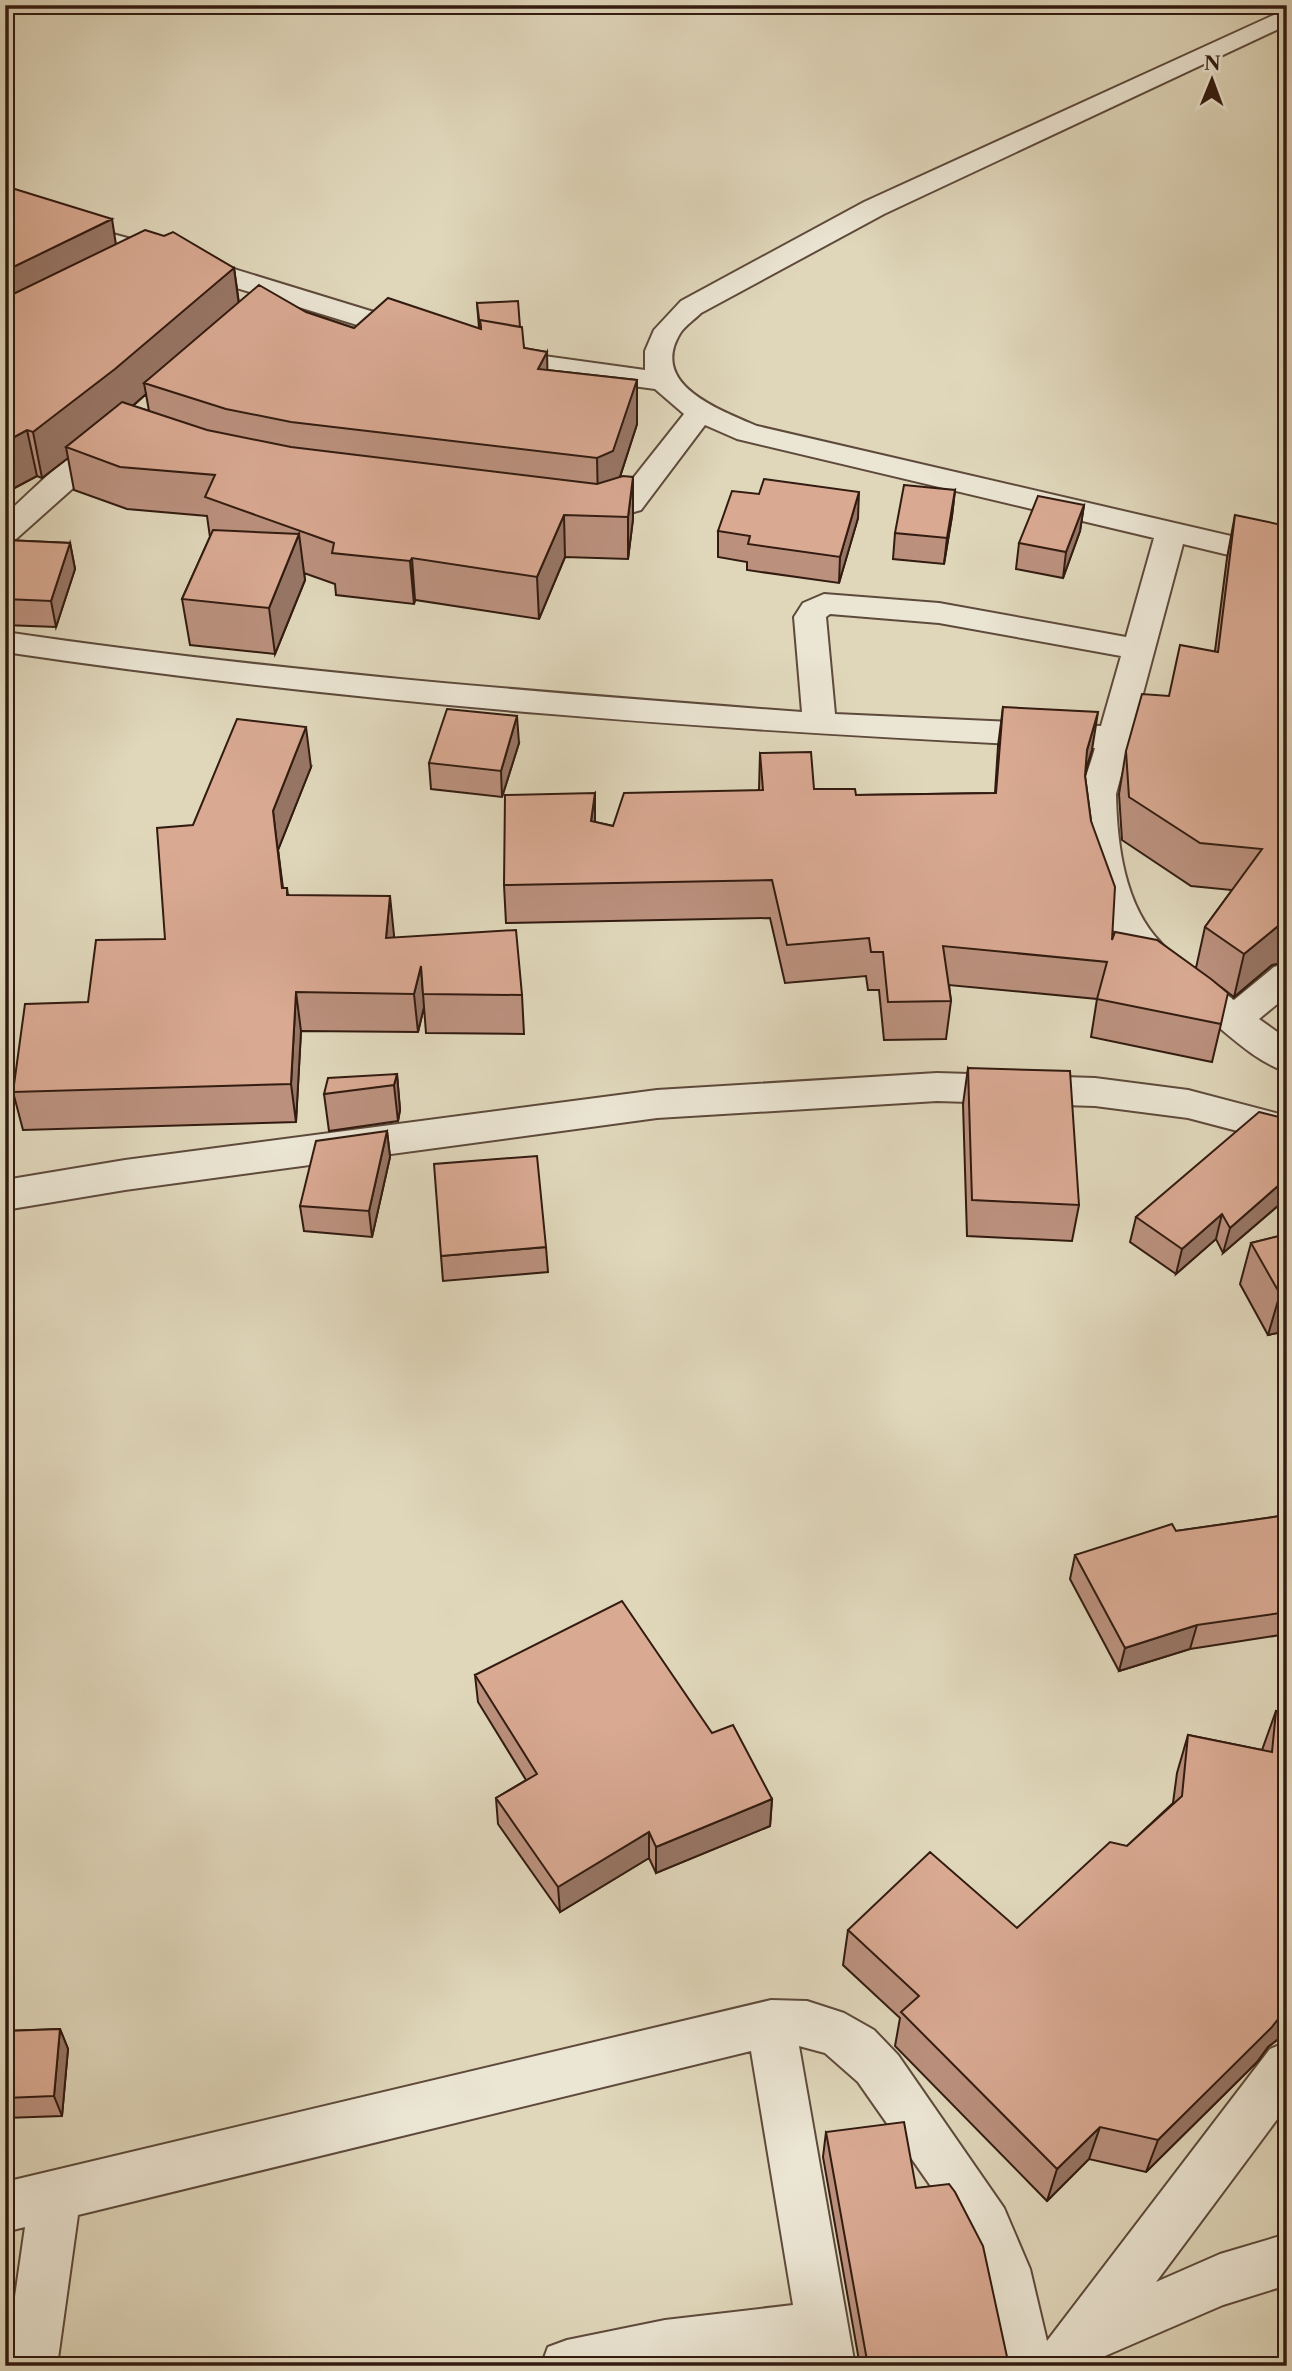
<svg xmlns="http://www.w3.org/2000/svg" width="1292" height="2371" viewBox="0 0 1292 2371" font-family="'Libre Caslon Text',serif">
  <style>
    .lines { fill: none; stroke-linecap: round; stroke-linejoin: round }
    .minor-casing { stroke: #5e4a3b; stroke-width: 4 }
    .minor { fill: #ebe5d3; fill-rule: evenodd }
    .wall { fill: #bb917e; stroke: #321b10; stroke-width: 2; fill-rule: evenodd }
    .shaded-wall { fill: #987666; stroke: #321b10; stroke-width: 2 }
    .building { fill: #d9a992; stroke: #321b10; stroke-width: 2 }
  </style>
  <rect width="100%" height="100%" fill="#e0d7bb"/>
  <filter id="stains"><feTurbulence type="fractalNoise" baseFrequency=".00286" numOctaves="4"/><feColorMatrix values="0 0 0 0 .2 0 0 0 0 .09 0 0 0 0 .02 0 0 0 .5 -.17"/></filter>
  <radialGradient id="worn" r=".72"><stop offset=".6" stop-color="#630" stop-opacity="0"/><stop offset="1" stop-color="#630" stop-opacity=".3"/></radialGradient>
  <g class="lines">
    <defs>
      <path id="minor" d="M1287,9V25L884,214L701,313C695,319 686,325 681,332C647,385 721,410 757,426L1287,549V569L1183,544L1116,794C1117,844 1124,905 1161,943C1181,965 1210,982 1234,1000L1274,967L1287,963V996L1259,1019L1287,1039V1072C1256,1062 1229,1035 1204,1015C1181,997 1152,981 1133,959C1100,920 1076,846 1082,794C1084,779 1091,763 1095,748C731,731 366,706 5,652V632C269,671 535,692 802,712L794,617L803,603L824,594L939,603L1126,637L1154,538L737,439L705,425L641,510L602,521L572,519L568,512L572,505L605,502L619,496L684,414L655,389L544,374L488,361L484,355L488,349L498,346L544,356L645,370V351L654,330L681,301L864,202ZM830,614L939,623L1121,656L1101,726L835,714L826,617Z
        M5,205L172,250L426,328L430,334L426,340L416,343L406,340L152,262L5,221Z
        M112,431L123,434L127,440L16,539L5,541V515C31,492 81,439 112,431Z
        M937,1073L1095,1078L1188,1090L1287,1116V1144L1188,1118L1095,1106L937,1101L657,1118L125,1190L5,1210V1180L125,1160L657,1090Z
        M771,2000L807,2001L844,2013L874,2030L898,2055L1004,2208L1030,2269L1047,2341L1270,2049L1287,2042V2106L1156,2282L1220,2254L1287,2234V2285L1223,2305L1098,2359L1094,2366H1000L979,2269L951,2215L858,2082L825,2053L799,2046L855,2366H803L801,2356L720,2366H541L548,2347L567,2340L665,2320L793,2305L751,2051L78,2215L57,2366H5L25,2227L5,2232V2182Z"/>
    </defs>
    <!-- minor casing -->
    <use href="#minor" class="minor-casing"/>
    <!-- minor -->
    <use href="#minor" class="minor"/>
  </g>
  <!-- wall -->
  <path class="wall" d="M5,186L116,244L234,268L239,303L306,312L354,328H479L477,303L520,327L524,348L547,352V370L637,380V424L620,477H633V519L628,559L565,557L539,619L415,600L414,604L336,595L335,584L304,573L305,580L275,654L190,645L182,599L210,537L207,516L127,509L74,490L68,458L42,478L37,476L5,493ZM146,394L149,411L133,406Z
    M955,490L952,516L944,564L893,559L895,533Z
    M759,494L858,518L839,583L747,570V562L718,557V531Z
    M1084,505L1080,531L1063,578L1016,569L1019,543Z
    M1235,515L1272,965L1234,997L1222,988L1221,1024L1212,1062L1091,1037L1097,999L949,985L951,1001L946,1039L884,1040L879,990H868L866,976L785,983L770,918L506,923L504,885L595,793V822L613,826L759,790L760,753L814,789L856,795L995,793L998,746L1003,707L1092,750L1085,776L1091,821L1112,940L1196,968L1205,927L1232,890L1191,886L1122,840L1119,794L1126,751L1169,696L1215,651L1227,558Z
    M5,540L70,543L75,569L56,627L5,625Z
    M519,743L502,797L431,789L429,763Z
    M311,767L278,850L283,888H287L288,895L394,935V938L522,995L524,1034L426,1033L424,1007L418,1032L301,1031L296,1122L23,1130L13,1092L88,1002L165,939L193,825Z
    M968,1068L1079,1205L1072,1241L967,1236L963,1104Z
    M397,1074L400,1110L398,1121L329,1131L324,1094Z
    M1287,1119V1198L1223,1253L1216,1239L1176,1274L1130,1242L1136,1217Z
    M387,1131L390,1157L372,1237L304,1231L300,1206Z
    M1287,1234V1331L1268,1335L1240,1284L1251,1243Z
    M546,1247L548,1272L443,1281L441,1256Z
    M1287,1515V1634L1190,1649L1119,1671L1070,1579L1075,1555L1176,1531Z
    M475,1675L712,1733L772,1799L770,1826L656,1873L649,1858L560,1912L498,1824L496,1798L526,1780L478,1702Z
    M1276,1711L1287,1713V2032L1268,2047L1257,2062L1146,2172L1089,2159L1047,2201L895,2046L900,2018L843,1965L848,1930L1017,1928L1127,1846L1173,1803L1177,1773L1188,1735L1262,1750Z
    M60,2029L68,2049L62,2116L5,2118V2031Z
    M826,2132L916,2188L1009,2366H860L823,2157Z"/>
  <!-- shaded-wall -->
  <path class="shaded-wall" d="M112,219L119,264L5,321V271Z
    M234,268L240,313L144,383L146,394L122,415L66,447L68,458L42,478L33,432Z
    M547,352L548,395L538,369Z
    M637,380V424L614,495L598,502L597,458Z
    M27,430L37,476L5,493V442Z
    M633,477V519L628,559V517Z
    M955,490L952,516L944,564L947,538Z
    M859,492L858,518L839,583L840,557Z
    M1084,505L1080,531L1063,578L1066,552Z
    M564,515L565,557L539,619L537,577Z
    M299,534L305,580L275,654L269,608Z
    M70,543L75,569L56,627L51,601Z
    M412,558L415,600L414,604L410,561Z
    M1098,712L1092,750L1080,788L1087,750Z
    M517,716L519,743L502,797L501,771Z
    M306,727L311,767L278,850L287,927L273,811Z
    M595,793V832L591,821Z
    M390,896L394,935L390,977L386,938Z
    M1283,922H1287V962L1272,965L1234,997L1244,954Z
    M421,966L424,1007L418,1032L414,994Z
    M296,992L301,1031L296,1122L291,1084Z
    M397,1074L400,1110L398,1121L394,1085Z
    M387,1131L390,1157L372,1237L369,1211Z
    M1287,1178V1198L1223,1253L1230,1228Z
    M1222,1214L1216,1239L1176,1274L1182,1249Z
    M1287,1293V1331L1268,1335L1280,1294Z
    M1197,1625L1190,1649L1119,1671L1125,1648Z
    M772,1799L770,1826L656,1873V1847Z
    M649,1832V1858L560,1912L558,1887Z
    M1287,2010V2032L1268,2047L1257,2062L1146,2172L1158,2140Z
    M60,2029L68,2049L62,2116L54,2096Z
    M1100,2127L1089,2159L1047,2201L1057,2169Z
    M5,2285L12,2298L5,2346Z"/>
  <!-- building -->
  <path class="building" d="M5,186L112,219L5,271Z
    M145,230L164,236L173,232L234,268L115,369L33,432L27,430L5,442V298Z
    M259,285L306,312L354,328L388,298L481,329L480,320L522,327L524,348L547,352L538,369L637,380L613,451L597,458L291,422L226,409L144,383Z
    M518,301L520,327L480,320L481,327H480L477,303Z
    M122,402L207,430L291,447L597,484L623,476L633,477L628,517L564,515L537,577L412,558L410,561L332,553L334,543L205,497L215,475L120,467L66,447Z
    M764,479L859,492L840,557L748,544L750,536L718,531L732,491L759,494Z
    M904,485L955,490L947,538L895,533Z
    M1038,496L1084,505L1066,552L1019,543Z
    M1235,515L1287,526V922H1283L1244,954L1205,927L1262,849L1200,843L1129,797L1126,751L1142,694L1169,696L1180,645L1218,652Z
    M213,530L299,534L269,608L182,599Z
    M5,540L70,543L51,601L5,599Z
    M1003,707L1098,712L1087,750L1085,776L1091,821L1115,887L1112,940L1115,932L1157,940L1211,979L1228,993L1221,1024L1097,999L1107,962L943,946L951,1001L888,1002L883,952H871L869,938L787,945L772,880L504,885L505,795L595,793L591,821L613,826L624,793L763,790L760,753L811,752L814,789H855L856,795L996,793Z
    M447,709L517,716L501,771L429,763Z
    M237,719L306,727L273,811L282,888H287V895L390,896L386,938L516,930L522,995L423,994L421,966L414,994L296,992L291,1084L13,1092L25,1004L88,1002L96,940L165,939L157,828L193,825Z
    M968,1068L1070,1071L1079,1205L972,1200Z
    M397,1074L394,1085L324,1094L328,1078Z
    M1259,1112L1287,1119V1178L1230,1228L1222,1214L1182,1249L1136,1217Z
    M387,1131L369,1211L300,1206L316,1141Z
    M537,1156L546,1247L441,1256L434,1164Z
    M1287,1234V1293L1280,1294L1251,1243Z
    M1287,1515V1612L1197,1625L1125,1648L1075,1555L1172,1524L1176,1531Z
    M622,1601L712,1733L733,1725L772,1799L656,1847L649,1832L558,1887L496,1798L537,1774L475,1675Z
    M1276,1711L1287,1713V2010L1283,2013L1271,2028L1158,2140L1100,2127L1057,2169L901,2012L919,1996L848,1930L930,1852L1017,1928L1110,1842L1127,1846L1182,1796L1188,1735L1272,1752Z
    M60,2029L54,2096L5,2098V2031Z
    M904,2122L916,2188L949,2184L955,2192L983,2246L1009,2366H868L826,2132Z"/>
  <!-- margin -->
  <rect width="1292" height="2371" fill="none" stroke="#e0d7bb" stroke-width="28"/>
  <rect x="7" y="7" width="1278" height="2357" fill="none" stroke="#321b10" stroke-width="3.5"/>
  <rect x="14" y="14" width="1264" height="2343" fill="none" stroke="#321b10" stroke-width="2"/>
  <!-- north arrow -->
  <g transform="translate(1212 80) rotate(1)" stroke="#ebe5d3" stroke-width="5" paint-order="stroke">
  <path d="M0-5L12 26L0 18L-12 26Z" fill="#321b10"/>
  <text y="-10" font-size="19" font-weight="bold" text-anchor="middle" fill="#321b10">N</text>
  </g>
  <rect width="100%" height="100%" filter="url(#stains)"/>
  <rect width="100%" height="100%" fill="url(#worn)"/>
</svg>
